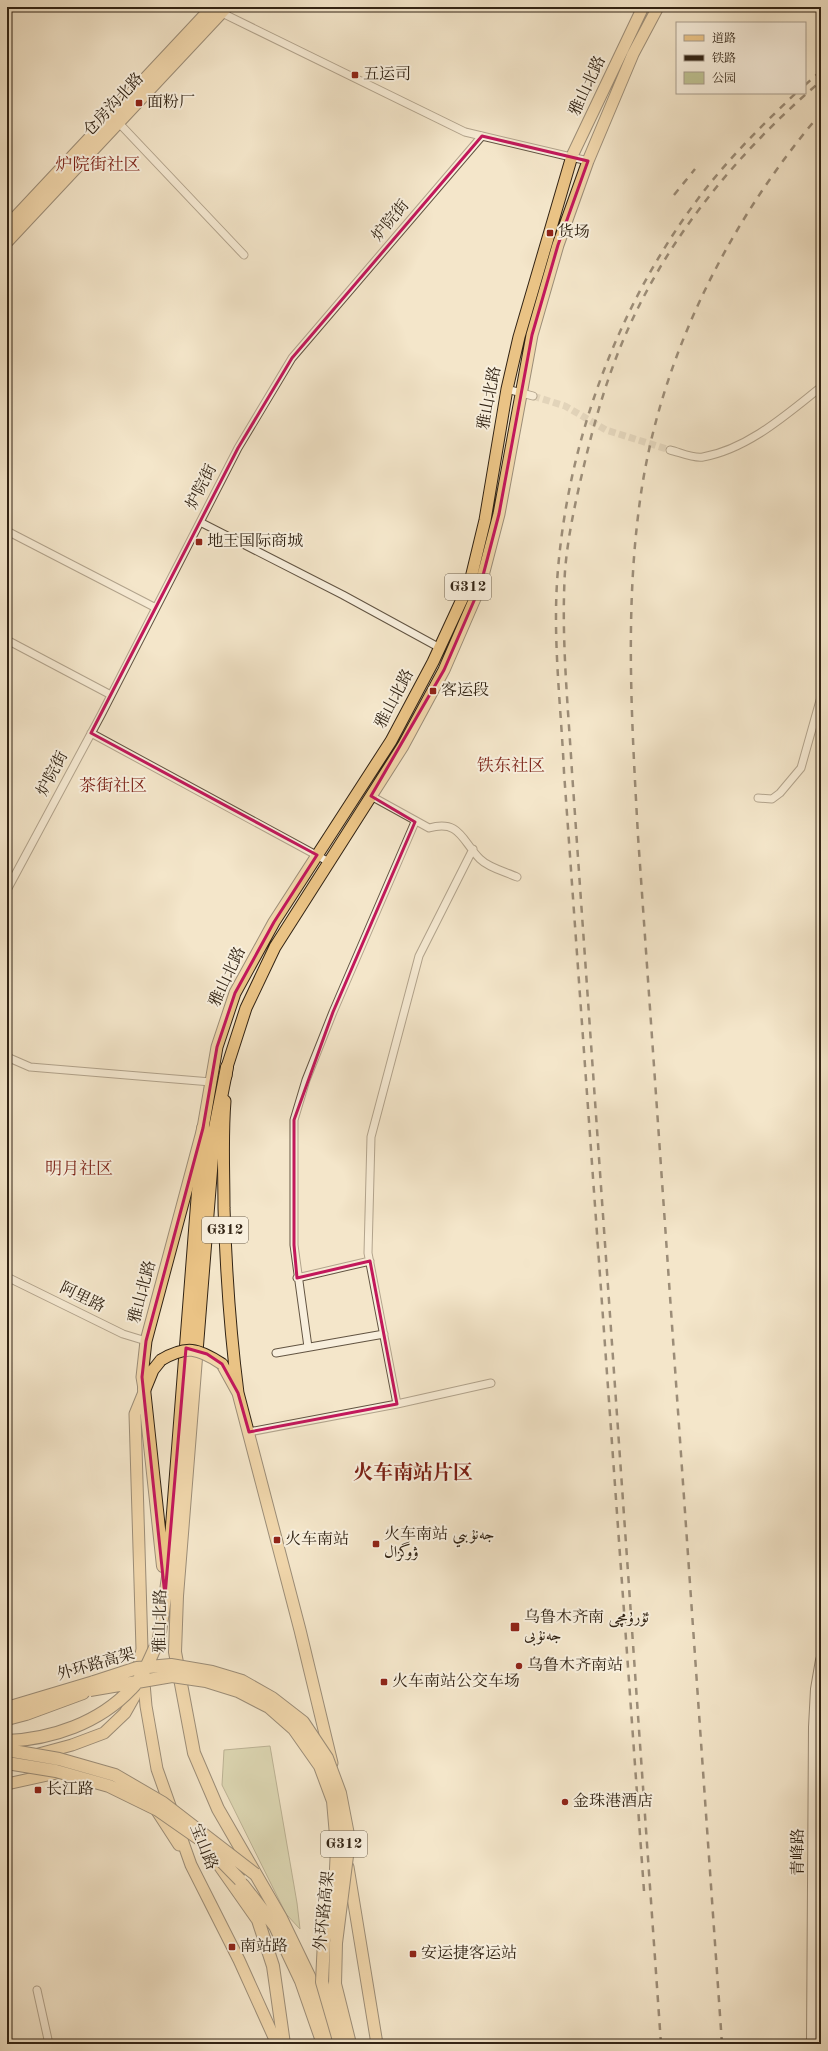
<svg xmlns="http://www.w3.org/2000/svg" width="828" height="2051" viewBox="0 0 828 2051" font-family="'Old Standard TT',Amiri,'Noto Serif SC',serif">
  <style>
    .green { fill: #bfc494; stroke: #787454 }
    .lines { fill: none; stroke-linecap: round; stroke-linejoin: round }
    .minor-tunnel { stroke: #cdbfa6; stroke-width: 7; stroke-dasharray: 7 3.5; stroke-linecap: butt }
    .minor-casing { stroke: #625442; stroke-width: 9 }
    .secondary-casing { stroke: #312314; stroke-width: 12 }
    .primary-casing { stroke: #312314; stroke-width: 13 }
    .trunk-casing { stroke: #312314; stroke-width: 14 }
    .minor { stroke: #f8efdd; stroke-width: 7 }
    .secondary { stroke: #f8efdd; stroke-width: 10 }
    .primary { stroke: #eac385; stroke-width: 11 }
    .trunk { stroke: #eac385; stroke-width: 12 }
    .rail { stroke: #312314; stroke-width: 2.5; stroke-dasharray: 7 7; stroke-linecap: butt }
    .primary-bridge-casing { stroke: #312314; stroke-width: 13; stroke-linecap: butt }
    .trunk-bridge-casing { stroke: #312314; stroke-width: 14; stroke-linecap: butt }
    .primary-bridge { stroke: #eac385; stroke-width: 11 }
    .trunk-bridge { stroke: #eac385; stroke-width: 12 }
    .marked { fill: none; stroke: #c2185b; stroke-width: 3; stroke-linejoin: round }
    .poi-dot { fill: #8f2418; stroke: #f8efdd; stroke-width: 1.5 }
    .labels { text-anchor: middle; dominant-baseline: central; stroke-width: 4; stroke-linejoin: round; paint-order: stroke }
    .shield { fill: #f8efdd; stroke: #6d6050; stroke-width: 1 }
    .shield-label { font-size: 15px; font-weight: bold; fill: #312314 }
    .poi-label { font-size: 16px; fill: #312314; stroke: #f8efdd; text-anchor: start }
    .street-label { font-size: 16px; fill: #312314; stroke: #f8efdd }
    .neighbourhood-label { font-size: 17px; fill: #7a1f14; stroke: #f8efdd }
    .district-label { font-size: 20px; font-weight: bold; fill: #7a1f14; stroke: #f8efdd }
  </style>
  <rect width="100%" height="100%" fill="#f4e6ca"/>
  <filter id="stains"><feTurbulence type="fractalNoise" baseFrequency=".005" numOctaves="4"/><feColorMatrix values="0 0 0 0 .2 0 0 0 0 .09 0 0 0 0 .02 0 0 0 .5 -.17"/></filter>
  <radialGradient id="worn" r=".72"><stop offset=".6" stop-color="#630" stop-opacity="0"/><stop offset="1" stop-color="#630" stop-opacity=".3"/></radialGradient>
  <!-- green -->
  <path class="green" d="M270,1746L297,1903L300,1929L286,1914L222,1785L224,1750Z"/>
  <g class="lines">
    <!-- minor-tunnel -->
    <path class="minor-tunnel" d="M533,396L565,406L606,430L670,450"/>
    <defs>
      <path id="minor" d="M220,12L465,132L588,161
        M117,121L244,255
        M507,389L533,396
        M670,450C679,452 694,459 703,457C748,449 787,414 821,387
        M200,522L343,595L440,648
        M7,531L156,608
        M7,640L111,695
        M91,733L329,862
        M371,796L429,828C460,819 462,841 480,859C489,868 506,872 517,877
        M758,798L772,799L780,793L801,768L821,697
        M7,890L101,715L238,448L292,358L482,136
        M7,1057L30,1067L211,1082
        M7,1277L123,1334L146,1341
        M297,1278L370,1261
        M308,1347L294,1245V1120L306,1080L333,1012L415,822
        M276,1353L384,1334
        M397,1404L368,1253L371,1137L419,956L473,849
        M249,1432L397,1404L491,1383
        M37,1990L49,2044"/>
      <path id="secondary" d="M812,2044L814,1727L816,1689L821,1660
        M820,2044L821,2022"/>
      <path id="primary" d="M7,226L212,7
        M7,242L227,7
        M226,1076L227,1067L246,1008L275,947L403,746L444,670L480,587L499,514L532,335L558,245L588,161L633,54L658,7
        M225,1101C222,1137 224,1172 224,1208C226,1270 230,1331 238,1393
        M222,1364L238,1393L300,1630L332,1763
        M144,1389L142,1377L146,1341L203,1128L217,1047L235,993L274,922L391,741L433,662L470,582L485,520L507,389L519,337L572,156L643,7
        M143,1672L146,1706L157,1769L191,1865L239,1960L277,2044
        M35,1755L72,1745L104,1733L125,1713L134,1697L142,1649L135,1414L153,1370L161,1360
        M7,1784L61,1772
        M157,1811L179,1845
        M348,1867L377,2044"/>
      <path id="trunk" d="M227,1067L214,1133L177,1596L175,1652L194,1753L218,1809L281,1918L309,1976L334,2044
        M144,1389L163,1566
        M159,1639L168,1577L203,1128
        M7,1708L94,1682
        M7,1719L26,1714L83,1693
        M218,1863L258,1920L273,1966L284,2044
        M243,1885L275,1926L301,1981L323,2044"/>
    </defs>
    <!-- minor casing -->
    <use href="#minor" class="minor-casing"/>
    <!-- secondary casing -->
    <use href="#secondary" class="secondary-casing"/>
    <!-- primary casing -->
    <use href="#primary" class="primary-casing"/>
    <!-- trunk casing -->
    <use href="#trunk" class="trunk-casing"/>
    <!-- minor -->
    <use href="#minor" class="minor"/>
    <!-- secondary -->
    <use href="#secondary" class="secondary"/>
    <!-- primary -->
    <use href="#primary" class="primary"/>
    <!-- trunk -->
    <use href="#trunk" class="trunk"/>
    <!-- rail -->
    <path class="rail" d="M805,85L821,71
      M674,195L695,169
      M644,1891L564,772C561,705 552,636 558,569C569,440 616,312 692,207C722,165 759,128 796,93
      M661,2044L572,772C568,705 561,637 565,571C568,533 577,495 586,457C596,416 608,375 625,336C668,236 739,151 821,81
      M722,2044L638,836C632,727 625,616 639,508C657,363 727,223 821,113"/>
    <defs>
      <path id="primary-bridge" d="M161,1360C186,1345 198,1348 222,1364"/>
      <path id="trunk-bridge" d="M94,1682L137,1668L171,1665L212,1672L242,1681L272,1698L303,1722L327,1758L340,1793L349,1840L336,1943L335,1984L350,2044
        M90,1690L172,1676L206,1681L238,1691L269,1707L294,1729L320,1766L333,1801L337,1847L335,1891L324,1940L322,1982L340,2044
        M7,1741C52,1739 99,1723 131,1689C144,1676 151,1656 159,1639
        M7,1750L59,1759L115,1775L163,1803L255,1874
        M7,1763L56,1771L109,1786L158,1810L201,1840L240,1880"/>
    </defs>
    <!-- primary-bridge casing -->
    <use href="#primary-bridge" class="primary-bridge-casing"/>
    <!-- trunk-bridge casing -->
    <use href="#trunk-bridge" class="trunk-bridge-casing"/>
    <!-- primary-bridge -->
    <use href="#primary-bridge" class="primary-bridge"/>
    <!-- trunk-bridge -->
    <use href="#trunk-bridge" class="trunk-bridge"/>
  </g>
  <!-- marked area -->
  <path d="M0 0H828V2051H0ZM482,136L588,161L558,245L532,335L499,514L480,587L444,670L371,796L415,822L333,1012L294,1120V1245L297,1278L370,1261L397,1404L249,1432L238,1393L222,1364L207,1354L186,1348L165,1596L142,1377L146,1341L203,1128L217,1047L235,993L274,922L317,855L91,733L238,448L292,358Z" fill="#f4e6ca" fill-opacity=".55" fill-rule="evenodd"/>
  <path class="marked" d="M482,136L588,161L558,245L532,335L499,514L480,587L444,670L371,796L415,822L333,1012L294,1120V1245L297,1278L370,1261L397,1404L249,1432L238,1393L222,1364L207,1354L186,1348L165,1596L142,1377L146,1341L203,1128L217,1047L235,993L274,922L317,855L91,733L238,448L292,358Z"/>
  <!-- markers -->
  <g class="poi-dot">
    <rect x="351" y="71" width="8" height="8" rx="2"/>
    <rect x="135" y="99" width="8" height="8" rx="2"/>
    <rect x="546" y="229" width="8" height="8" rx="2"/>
    <rect x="195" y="538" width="8" height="8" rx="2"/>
    <rect x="429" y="687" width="8" height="8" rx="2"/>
    <rect x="273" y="1536" width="8" height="8" rx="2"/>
    <rect x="372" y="1540" width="8" height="8" rx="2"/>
    <rect x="510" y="1622" width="10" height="10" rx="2"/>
    <circle cx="519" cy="1666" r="4"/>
    <rect x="380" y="1678" width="8" height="8" rx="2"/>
    <rect x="34" y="1786" width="8" height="8" rx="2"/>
    <circle cx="565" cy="1802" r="4"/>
    <rect x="228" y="1943" width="8" height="8" rx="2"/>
    <rect x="409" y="1950" width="8" height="8" rx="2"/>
  </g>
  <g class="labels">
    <!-- shield labels -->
    <g class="shield">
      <rect x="445" y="574" width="46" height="26" rx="3"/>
      <rect x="202" y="1217" width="46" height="26" rx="3"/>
      <rect x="321" y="1831" width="46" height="26" rx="3"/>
    </g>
    <g class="shield-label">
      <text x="468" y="587">G312</text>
      <text x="225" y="1230">G312</text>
      <text x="344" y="1844">G312</text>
    </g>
    <!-- poi labels -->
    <g class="poi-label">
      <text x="363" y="75">五运司</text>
      <text x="147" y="103">面粉厂</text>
      <text x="558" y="233">货场</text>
      <text x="207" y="542">地王国际商城</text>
      <text x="441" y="691">客运段</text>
      <text x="384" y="1535">火车南站 جەنۇبىي<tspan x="384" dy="18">ۋوگزال</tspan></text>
      <text x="285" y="1540">火车南站</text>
      <text x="524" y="1618">乌鲁木齐南 ئۇرۇمچى<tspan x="524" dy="18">جەنۇبى</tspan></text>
      <text x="527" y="1666">乌鲁木齐南站</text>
      <text x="392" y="1682">火车南站公交车场</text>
      <text x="46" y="1790">长江路</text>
      <text x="573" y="1802">金珠港酒店</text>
      <text x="240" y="1947">南站路</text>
      <text x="421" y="1954">安运捷客运站</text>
    </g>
    <!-- street labels -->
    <g class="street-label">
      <text transform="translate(588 86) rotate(-65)">雅山北路</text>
      <text transform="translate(114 105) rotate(-47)">仓房沟北路</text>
      <text transform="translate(391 221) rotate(-50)">炉院街</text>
      <text transform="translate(490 398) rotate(-79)">雅山北路</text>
      <text transform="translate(202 487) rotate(-63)">炉院街</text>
      <text transform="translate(395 699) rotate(-62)">雅山北路</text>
      <text transform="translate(53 774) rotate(-62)">炉院街</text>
      <text transform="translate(228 977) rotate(-65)">雅山北路</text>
      <text transform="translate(143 1292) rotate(-75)">雅山北路</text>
      <text transform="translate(82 1298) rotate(26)">阿里路</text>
      <text transform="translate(161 1621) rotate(-89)">雅山北路</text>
      <text transform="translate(96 1665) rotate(-16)">外环路高架</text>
      <text transform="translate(203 1847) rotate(68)">宝山路</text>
      <text transform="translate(799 1852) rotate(-90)">青峰路</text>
      <text transform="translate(325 1911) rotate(-84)">外环路高架</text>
    </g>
    <!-- neighbourhood labels -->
    <g class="neighbourhood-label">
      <text x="98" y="165">炉院街社区</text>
      <text x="511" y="766">铁东社区</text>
      <text x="113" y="786">茶街社区</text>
      <text x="79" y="1169">明月社区</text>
    </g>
    <!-- district labels -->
    <g class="district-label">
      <text x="413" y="1474">火车南站片区</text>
    </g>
  </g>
  <!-- margin -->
  <rect width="828" height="2051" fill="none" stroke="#f4e6ca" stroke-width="24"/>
  <rect x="8" y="8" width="812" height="2035" fill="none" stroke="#312314" stroke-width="2"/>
  <rect x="12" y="12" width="804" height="2027" fill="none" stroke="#312314"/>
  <!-- legend -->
  <rect x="676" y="22" width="130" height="72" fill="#f8efdd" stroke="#a89d8d"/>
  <rect x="684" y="35" width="20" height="6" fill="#eac385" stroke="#a89d8d"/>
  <text x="712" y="42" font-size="12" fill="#312314">道路</text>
  <rect x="684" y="55" width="20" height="6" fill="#312314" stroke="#a89d8d"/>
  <text x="712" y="62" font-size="12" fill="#312314">铁路</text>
  <rect x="684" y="72" width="20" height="12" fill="#bfc494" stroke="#a89d8d"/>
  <text x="712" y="82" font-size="12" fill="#312314">公园</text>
  <rect width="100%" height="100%" filter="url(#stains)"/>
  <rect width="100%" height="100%" fill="url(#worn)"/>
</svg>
